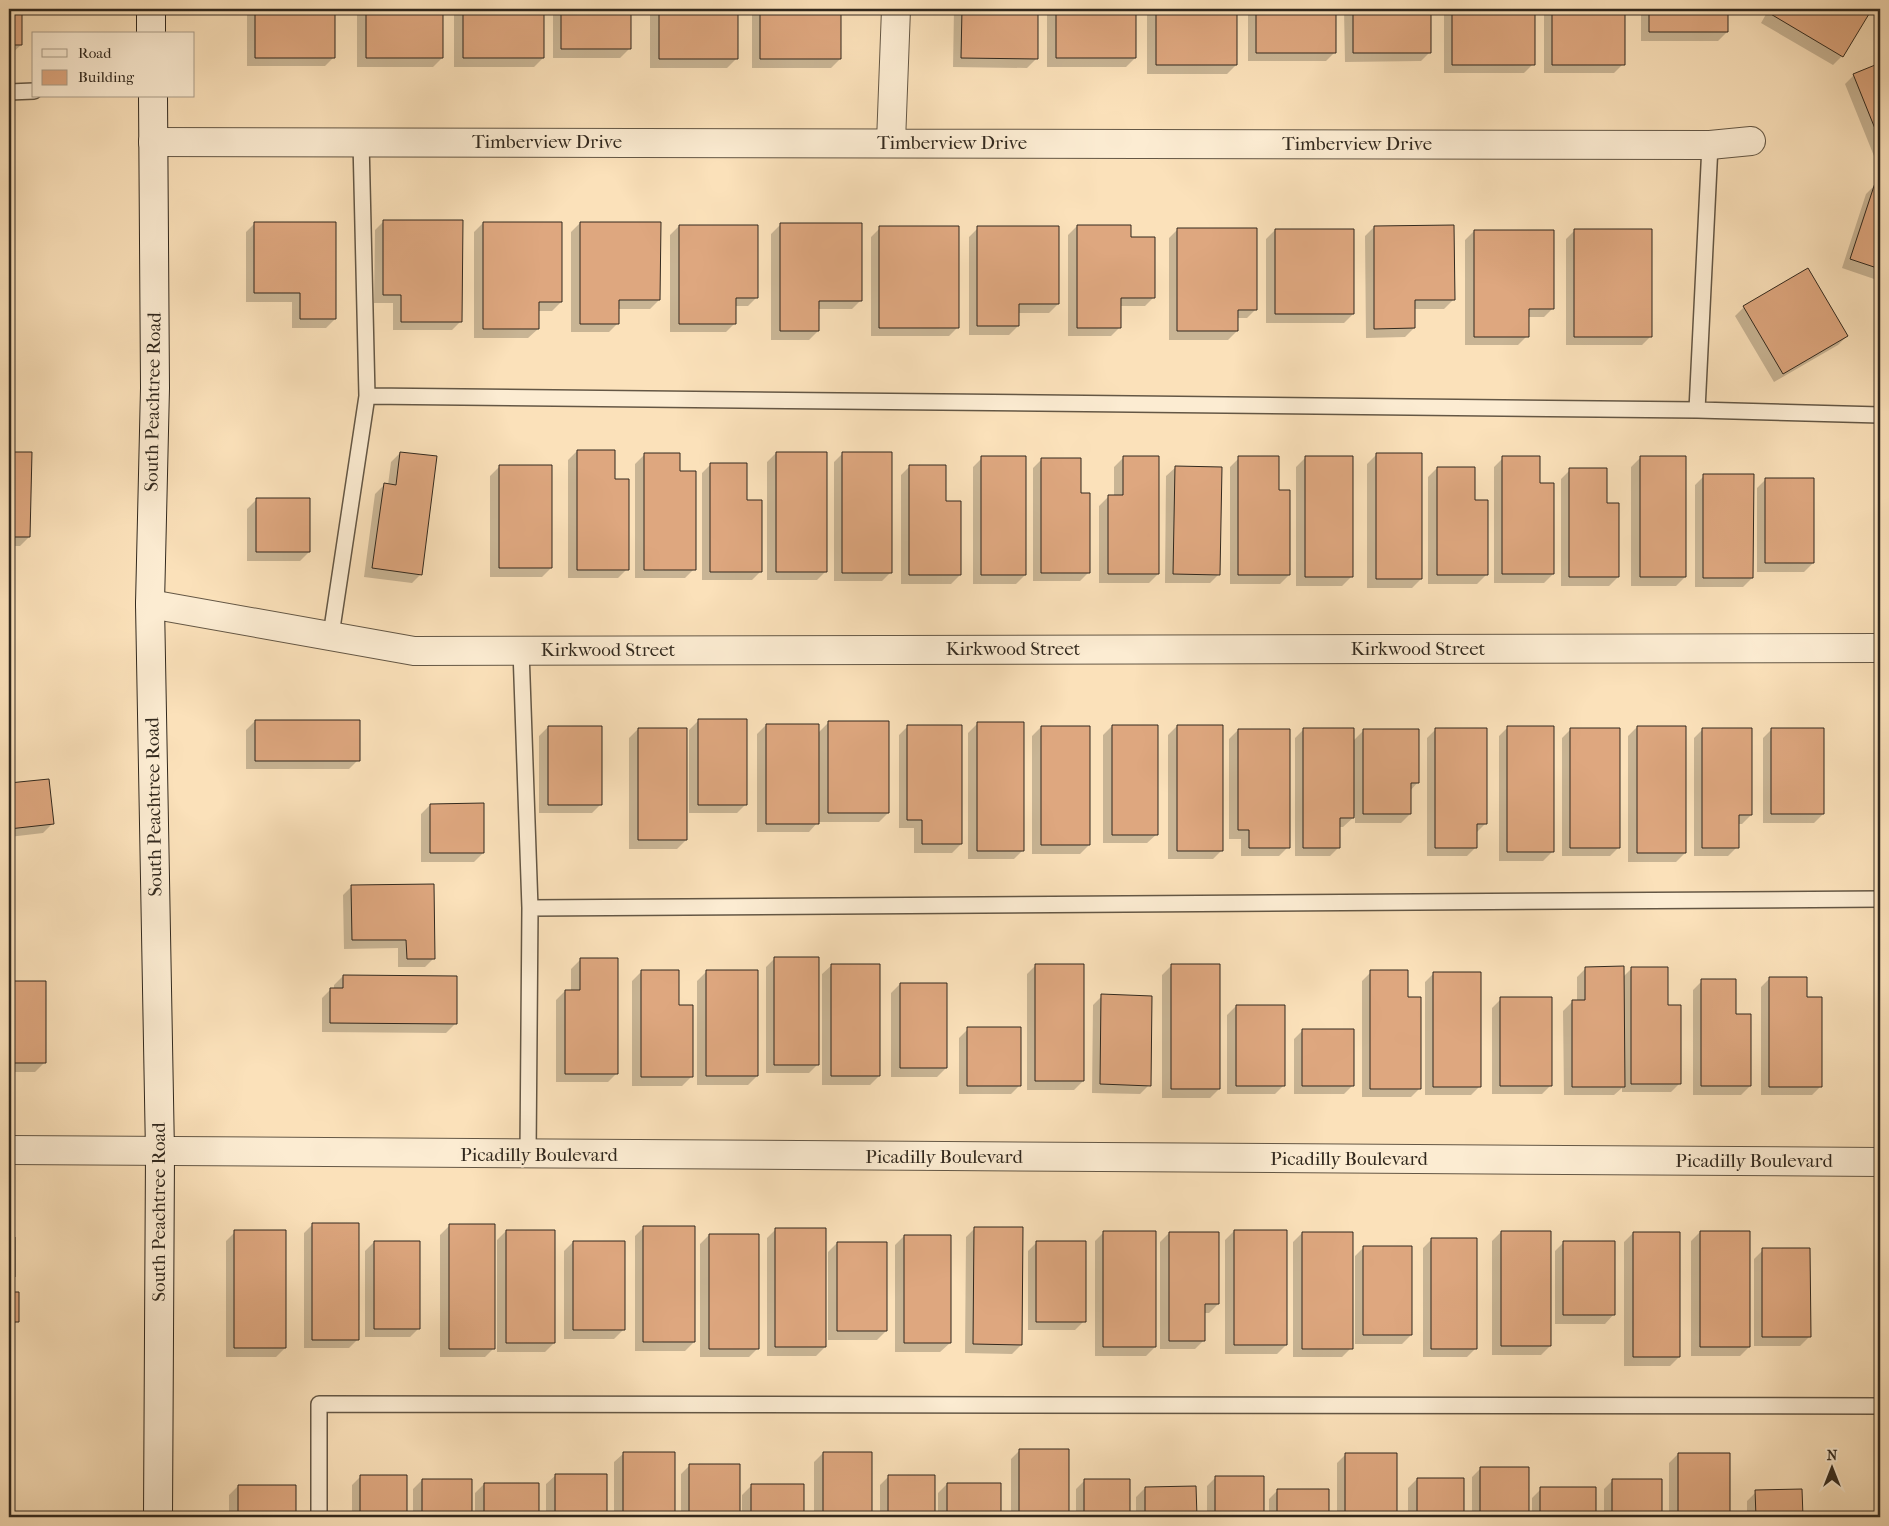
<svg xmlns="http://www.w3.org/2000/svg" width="1889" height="1526" viewBox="0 0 1889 1526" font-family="'IM FELL French Canon',serif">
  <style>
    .shadow { fill: #0003 }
    .building { fill: #dea77f; stroke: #32291e }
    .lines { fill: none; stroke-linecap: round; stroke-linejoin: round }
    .service-casing { stroke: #645745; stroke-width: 18 }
    .minor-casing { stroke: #645745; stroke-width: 30 }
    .secondary-casing { stroke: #32291e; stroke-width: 30 }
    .service { stroke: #fcecd2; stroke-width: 15 }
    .minor { stroke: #fcecd2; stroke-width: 28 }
    .secondary { stroke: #fcecd2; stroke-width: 28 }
    .labels { text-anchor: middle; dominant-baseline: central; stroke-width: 5; stroke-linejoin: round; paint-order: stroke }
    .street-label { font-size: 19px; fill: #32291e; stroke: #fcecd2 }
  </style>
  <rect width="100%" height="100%" fill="#fbe1ba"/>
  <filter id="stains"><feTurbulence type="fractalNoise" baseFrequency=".004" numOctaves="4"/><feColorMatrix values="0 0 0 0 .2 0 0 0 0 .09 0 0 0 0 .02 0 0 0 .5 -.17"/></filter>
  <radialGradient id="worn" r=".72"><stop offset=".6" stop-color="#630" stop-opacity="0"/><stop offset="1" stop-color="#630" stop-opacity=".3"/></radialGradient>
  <!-- shadow -->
  <path class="shadow" d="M9,9H21V45L9,56Z
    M247,9H334V57L325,66H247Z
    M357,9H442V58L433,67H357Z
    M454,9H543V58L534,67H454Z
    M553,9H629V49L620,58H553Z
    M650,9H736V59L727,68H650Z
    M752,9H840V59L831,68H752Z
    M954,9H1037L1036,59L1027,68L953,67Z
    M1047,9H1135V58L1126,67H1047Z
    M1147,9H1236V65L1227,74H1147Z
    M1248,9H1335V52L1326,61H1248Z
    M1344,9H1430V52L1421,61L1345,62Z
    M1444,9H1533V64L1524,73H1444Z
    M1544,9H1623V64L1614,73H1544Z
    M1641,9H1727V32L1718,41H1641Z
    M1769,9H1870L1842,56L1833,65L1761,23Z
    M1880,64V154L1874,156L1845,84L1854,75Z
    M1875,185L1880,186V281L1842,268L1866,194Z
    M384,221L461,321L452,330H393V303H374L375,230Z
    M255,223L335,319L326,328H292V302H246V232Z
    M483,223L561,302L552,311H538V329L528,338H474V232Z
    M580,223L659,300L650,309H618V323L609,332H571V232Z
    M780,225L861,300L852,309H818V331L809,340H771V234Z
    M679,226L757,297L748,306H735V323L726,332H670V235Z
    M1077,226L1130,238L1154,297L1145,306H1120V327L1111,336H1068V235Z
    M1374,227L1453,300L1444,309H1414V328L1405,337L1366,338L1365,236Z
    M880,228L958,327L949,336H871V237Z
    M978,228L1058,304L1049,313H1018V326L1009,335H969V237Z
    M1178,229L1256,309L1247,318H1237V331L1228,340H1169V238Z
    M1275,230L1353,314L1344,323H1266V239Z
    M1575,230L1651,336L1642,345H1566V239Z
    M1474,231L1553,308L1544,317H1527V336L1518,345H1465V240Z
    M1744,307L1847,336L1838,345L1774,382L1735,316Z
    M577,451L614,480L627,569L618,578H568V460Z
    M9,453H31L29,537L20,546H9Z
    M400,453L421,574L412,583L364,577L375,494L384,485H388L391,462Z
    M776,453L826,571L817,580H767V462Z
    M843,453L891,572L882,581H834V462Z
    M644,455L679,473L694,569L685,578H635V464Z
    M1376,455L1421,579L1412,588H1367V464Z
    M982,458L1025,575L1016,584H973V467Z
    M1123,458L1158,574L1149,583H1099V506L1108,497H1114V467Z
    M1239,458L1278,491L1289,575L1280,584H1230V467Z
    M1305,458L1351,577L1342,586H1296V467Z
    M1503,458L1539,485L1553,574L1544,583H1494V467Z
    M1640,458L1685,577L1676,586H1631V467Z
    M1042,459L1079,494L1089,572L1080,581H1033V468Z
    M711,464L746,501L761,571L752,580H702V473Z
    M910,466L944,502L960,575L951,584H901V475Z
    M499,467L551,568L542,577H490V476Z
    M1176,467L1219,574L1210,583H1165L1166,476Z
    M1437,468L1486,575L1477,584H1428V477Z
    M1570,470L1618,577L1609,586H1561V479Z
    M1704,476L1752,578L1743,587H1695V485Z
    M1766,479L1813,563L1804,572H1757V488Z
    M256,500L309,552L300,561H247V509Z
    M255,721L358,760L349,769H246V730Z
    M698,721L746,804L737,813H689V730Z
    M829,722L888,813L879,822H818L809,832H757V734L766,725L818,733Z
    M977,724L1023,850L1014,859H968V733Z
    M908,726L961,844L952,853H914V828H899V735Z
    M1112,726L1157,834L1147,843H1103V735Z
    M1177,726L1222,850L1213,859H1168V735Z
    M548,727L601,804L592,813H539V736Z
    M1041,727L1089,845L1080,854H1032V736Z
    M1508,727L1552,852L1543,861H1499V736Z
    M1637,727L1685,853L1676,862H1628V736Z
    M638,729L686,840L677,849H629V738Z
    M1304,729L1352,742L1364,730L1418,782L1410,791V814L1401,823H1355V816L1343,827H1339V847L1330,856H1295V738Z
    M1436,729L1486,823L1476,833V847L1467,856H1427V738Z
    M1571,729L1619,847L1610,856H1562V738Z
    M1703,729L1751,815L1742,824H1737V847L1728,856H1694V738Z
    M1772,729L1823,814L1814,823H1763V738Z
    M1238,730L1288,847L1279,856H1241V839H1229V739Z
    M48,780L52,824L43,833L9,837V785Z
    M430,805L483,853L474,862H421V814Z
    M352,886L434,958L425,967H398V948L344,949L343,895Z
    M775,958L818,1064L809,1073H766V967Z
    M580,960L617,1073L608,1082H556V1000L565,991H571V969Z
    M832,965L879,1076L870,1085H822V974Z
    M1036,965L1083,1081L1074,1090H1027V974Z
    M1171,966L1219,1089L1210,1098H1162V975Z
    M1586,968L1623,977L1631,969L1666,1006L1680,1083L1671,1092H1622V1088L1614,1095H1564L1563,1011L1572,1002H1577V977Z
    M641,972L678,1006L691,1077L682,1086H632V981Z
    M706,972L757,1076L748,1085H697V981Z
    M1371,972L1420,1088L1411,1097H1362V981Z
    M1434,973L1480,1086L1471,1095H1425V982Z
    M343,976L455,1024L446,1033L322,1032V998L331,989H334V985Z
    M1770,978L1806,999L1821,1086L1812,1095H1761V987Z
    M1702,981L1735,1015L1750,1086L1741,1095H1693V990Z
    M9,982H44V1063L35,1072H9Z
    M900,984L946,1068L937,1077H891V993Z
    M1102,996L1149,1085L1140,1094L1092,1093L1093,1005Z
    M1501,999L1551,1085L1542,1094H1492V1008Z
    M1236,1006L1284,1085L1275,1094H1227V1015Z
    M968,1029L1020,1085L1011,1094H959V1038Z
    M1303,1030L1353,1085L1344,1094H1294V1039Z
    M313,1224L358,1339L349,1348H304V1233Z
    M449,1226L494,1348L485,1357H440V1235Z
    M644,1227L694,1342L685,1351H635V1236Z
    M975,1228L1021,1345L1012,1354L965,1353L966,1237Z
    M776,1229L825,1347L816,1356H767V1238Z
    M506,1231L554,1343L545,1352H497V1240Z
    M1234,1231L1286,1345L1277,1354H1225V1240Z
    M235,1232L285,1348L276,1357H226V1241Z
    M1104,1232L1155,1347L1146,1356H1095V1241Z
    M1501,1232L1550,1346L1541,1355H1492V1241Z
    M1700,1232L1749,1347L1740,1356H1691V1241Z
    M1169,1233L1218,1304L1209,1313H1204V1340L1195,1349H1160V1242Z
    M1302,1233L1351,1348L1342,1357H1293V1242Z
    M1633,1233L1679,1357L1670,1366H1624V1242Z
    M709,1235L758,1348L749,1357H700V1244Z
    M904,1236L950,1343L940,1352H895V1245Z
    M9,1238H14V1276L9,1281Z
    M1432,1239L1476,1348L1467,1357H1423V1248Z
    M374,1242L419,1328L410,1337H365V1251Z
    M573,1242L623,1330L614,1339H564V1251Z
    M1037,1242L1084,1321L1075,1330H1028V1251Z
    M1564,1242L1614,1314L1605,1324H1555V1251Z
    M837,1243L886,1331L877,1340H828V1252Z
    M1364,1247L1411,1335L1402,1344H1355V1256Z
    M1763,1250L1809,1337L1800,1346H1754V1259Z
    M9,1293H17V1321L9,1330Z
    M1020,1450H1068V1517H1011V1459Z
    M624,1453H674V1517H614V1462Z
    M823,1453H871V1517H814V1462Z
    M1346,1454H1396V1517H1337V1463Z
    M1678,1454H1728V1517H1669V1463Z
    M690,1465H739V1517H681V1474Z
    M1481,1468H1528V1517H1472V1477Z
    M556,1475H606V1517H546V1484Z
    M361,1476H406V1517H352V1485Z
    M889,1476H933V1517H880V1485Z
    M1216,1477H1263V1517H1207V1486Z
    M1417,1479H1462L1463,1517H1408V1488Z
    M422,1480H471V1517H413V1489Z
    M1085,1480H1129V1517H1076V1489Z
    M1613,1480H1660V1517H1604V1489Z
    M484,1484H538V1517H475V1493Z
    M947,1484H1000V1517H938V1493Z
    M238,1486H295V1517H229V1495Z
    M751,1486H803V1517H742V1495Z
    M1195,1487L1196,1517H1136V1497L1145,1488Z
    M1541,1489H1595V1517H1532V1498Z
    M1278,1490H1328V1517H1269V1499Z
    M1801,1490L1802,1517H1747V1501L1756,1492Z"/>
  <!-- building -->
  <path class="building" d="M9,9H22V45H9Z
    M255,9H335V58H255Z
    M366,9H443V58H366Z
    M463,9H544V58H463Z
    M561,9H631V49H561Z
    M659,9H738V59H659Z
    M760,9H841V59H760Z
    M962,9H1038V59L961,58Z
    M1056,9H1136V58H1056Z
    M1156,9H1237V65H1156Z
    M1256,9H1336V53H1256Z
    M1353,9H1431V53H1353Z
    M1452,9H1535V65H1452Z
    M1552,9H1625V65H1552Z
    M1649,9H1728V32H1649Z
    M1772,9H1872L1843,57L1769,13Z
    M1880,63V141L1853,74Z
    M1875,183L1880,185V269L1850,259Z
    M383,220H463L462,322H401V295H383Z
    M254,222H336V319H300V293H254Z
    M483,222H562V302H539V329H483Z
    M580,222H661L660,300H619V324H580Z
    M780,223H862V301H819V331H780Z
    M679,225H758V298H736V324H679Z
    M1077,225H1131V237H1155V298H1121V328H1077Z
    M1454,225L1455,300H1415V328L1374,329V226Z
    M879,226H959V328H879Z
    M977,226H1059V304H1019V326H977Z
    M1177,228H1257V310H1238V331H1177Z
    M1275,229H1354V314H1275Z
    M1574,229H1652V337H1574Z
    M1474,230H1554V309H1529V337H1474Z
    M1808,268L1848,336L1783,374L1743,306Z
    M577,450H615V479H629V570H577Z
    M9,452H32L30,537H9Z
    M400,452L437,456L422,575L372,568L384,483L396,485Z
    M776,452H827V572H776Z
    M842,452H892V573H842Z
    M644,453H680V471H696V570H644Z
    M1376,453H1422V579H1376Z
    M981,456H1026V575H981Z
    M1123,456H1159V574H1108V495H1123Z
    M1238,456H1279V490H1290V575H1238Z
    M1305,456H1353V577H1305Z
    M1502,456H1540V483H1554V574H1502Z
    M1640,456H1686V577H1640Z
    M1041,458H1081V493H1090V573H1041Z
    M710,463H747V500H762V572H710Z
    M499,465H552V568H499Z
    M909,465H946V501H961V575H909Z
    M1175,466L1222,467L1220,575L1173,574Z
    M1437,467H1475V500H1488V575H1437Z
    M1569,468H1607V503H1619V577H1569Z
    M1703,474H1754L1753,578H1703Z
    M1765,478H1814V563H1765Z
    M256,498H310V552H256Z
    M698,719H747V805H698Z
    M255,720H360V761H255Z
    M828,721H889V813H828Z
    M977,722H1024V851H977Z
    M766,724H819V824H766Z
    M907,725H962V844H922V820H907Z
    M1112,725H1158V835H1112Z
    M1177,725H1223V851H1177Z
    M548,726H602V805H548Z
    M1041,726H1090V845H1041Z
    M1507,726H1554V852H1507Z
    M1637,726H1686V853H1637Z
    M638,728H687V840H638Z
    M1303,728H1354V818H1340V848H1303Z
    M1435,728H1487V824H1477V848H1435Z
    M1570,728H1620V848H1570Z
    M1702,728H1752V815H1739V848H1702Z
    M1771,728H1824V814H1771Z
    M1238,729H1290V848H1249V830H1238Z
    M1363,729H1419V783H1411V814H1363Z
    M49,779L54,824L9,829V783Z
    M484,803V853H430V804Z
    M434,884L435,959H407L406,940H352L351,885Z
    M774,957H819V1065H774Z
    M580,958H618V1074H565V990H580Z
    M831,964H880V1076H831Z
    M1035,964H1084V1081H1035Z
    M1171,964H1220V1089H1171Z
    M1624,966L1625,1087H1572V1000H1585V967Z
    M1631,967H1668V1005H1681V1084H1631Z
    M641,970H679V1005H693V1077H641Z
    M706,970H758V1076H706Z
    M1370,970H1408V997H1421V1089H1370Z
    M1433,972H1481V1087H1433Z
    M343,975L457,976V1024L330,1023V988H343Z
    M1769,977H1807V997H1822V1087H1769Z
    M1701,979H1736V1014H1751V1086H1701Z
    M9,981H46V1063H9Z
    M900,983H947V1068H900Z
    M1101,994L1152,996L1151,1086L1100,1084Z
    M1500,997H1552V1086H1500Z
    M1236,1005H1285V1086H1236Z
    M967,1027H1021V1086H967Z
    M1302,1029H1354V1086H1302Z
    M312,1223H359V1340H312Z
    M449,1224H495V1349H449Z
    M643,1226H695V1342H643Z
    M974,1227H1023L1022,1345L973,1344Z
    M775,1228H826V1347H775Z
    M234,1230H286V1348H234Z
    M506,1230H555V1343H506Z
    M1234,1230H1287V1345H1234Z
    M1103,1231H1156V1347H1103Z
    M1501,1231H1551V1346H1501Z
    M1700,1231H1750V1347H1700Z
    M1169,1232H1219V1304H1205V1341H1169Z
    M1302,1232H1353V1349H1302Z
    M1633,1232H1680V1357H1633Z
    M709,1234H759V1349H709Z
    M904,1235H951V1343H904Z
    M9,1237H15V1277H9Z
    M1431,1238H1477V1349H1431Z
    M374,1241H420V1329H374Z
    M573,1241H625V1330H573Z
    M1036,1241H1086V1322H1036Z
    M1563,1241H1615V1315H1563Z
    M837,1242H887V1331H837Z
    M1363,1246H1412V1335H1363Z
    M1762,1248H1810L1811,1337H1762Z
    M9,1292H19V1322H9Z
    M1019,1449H1069V1517H1019Z
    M623,1452H675V1517H623Z
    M823,1452H872V1517H823Z
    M1345,1453H1397V1517H1345Z
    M1678,1453H1730V1517H1678Z
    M689,1464H740V1517H689Z
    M1480,1467H1529V1517H1480Z
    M555,1474H607V1517H555Z
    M360,1475H407V1517H360Z
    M888,1475H935V1517H888Z
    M1215,1476H1264V1517H1215Z
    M1417,1478H1464V1517H1417Z
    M422,1479H472V1517H422Z
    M1084,1479H1130V1517H1084Z
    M1612,1479H1662V1517H1612Z
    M484,1483H539V1517H484Z
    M947,1483H1001V1517H947Z
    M751,1484H804V1517H751Z
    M238,1485H296V1517H238Z
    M1196,1486L1197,1517H1145V1487Z
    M1540,1487H1596V1517H1540Z
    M1277,1489H1329V1517H1277Z
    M1802,1489L1803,1517H1756L1755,1490Z"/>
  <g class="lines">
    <defs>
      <path id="service" d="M9,92L34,91
        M361,141L367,396
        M1697,410L1710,145
        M331,635L367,396L1697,410L1880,415
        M521,650L530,908L528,1155
        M530,908L1880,899
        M319,1517V1404L1880,1406"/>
      <path id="minor" d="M153,142L1710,145L1751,141
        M891,142L896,9
        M150,604L414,651L1880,648
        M9,1150L1880,1162"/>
      <path id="secondary" d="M151,9V34
        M153,96L155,388L150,604L160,1153L158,1517"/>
    </defs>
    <!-- service casing -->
    <use href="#service" class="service-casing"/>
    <!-- minor casing -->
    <use href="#minor" class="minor-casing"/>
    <!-- secondary casing -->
    <use href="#secondary" class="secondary-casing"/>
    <!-- service -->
    <use href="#service" class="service"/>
    <!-- minor -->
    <use href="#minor" class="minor"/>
    <!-- secondary -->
    <use href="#secondary" class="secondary"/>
  </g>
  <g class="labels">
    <!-- street labels -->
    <g class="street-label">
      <text x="547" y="142">Timberview Drive</text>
      <text x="952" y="143">Timberview Drive</text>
      <text x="1357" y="144">Timberview Drive</text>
      <text transform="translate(153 402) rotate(-89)">South Peachtree Road</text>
      <text x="1013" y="649">Kirkwood Street</text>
      <text x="1418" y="649">Kirkwood Street</text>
      <text x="608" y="650">Kirkwood Street</text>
      <text transform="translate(154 807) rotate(-91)">South Peachtree Road</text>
      <text x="539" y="1155">Picadilly Boulevard</text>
      <text x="944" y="1157">Picadilly Boulevard</text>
      <text x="1349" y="1159">Picadilly Boulevard</text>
      <text x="1754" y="1161">Picadilly Boulevard</text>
      <text transform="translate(159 1212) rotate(-90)">South Peachtree Road</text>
    </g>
  </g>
  <!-- margin -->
  <rect width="1889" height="1526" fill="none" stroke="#fbe1ba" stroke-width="30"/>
  <rect x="10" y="10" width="1869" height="1506" fill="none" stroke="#32291e" stroke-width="2.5"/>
  <rect x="15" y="15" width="1859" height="1496" fill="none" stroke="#32291e"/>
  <!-- legend -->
  <rect x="32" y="32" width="162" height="65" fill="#fcecd2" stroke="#ab9e8a"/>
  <rect x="42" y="49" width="25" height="8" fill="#fcecd2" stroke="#ab9e8a"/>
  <text x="78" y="58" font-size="15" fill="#32291e">Road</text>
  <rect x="42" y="70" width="25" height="15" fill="#dea77f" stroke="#ab9e8a"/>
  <text x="78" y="82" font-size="15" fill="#32291e">Building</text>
  <!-- north arrow -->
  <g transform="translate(1832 1468)" stroke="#fcecd2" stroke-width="4" paint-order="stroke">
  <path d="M0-4L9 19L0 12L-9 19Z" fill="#32291e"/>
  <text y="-8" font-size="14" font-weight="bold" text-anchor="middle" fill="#32291e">N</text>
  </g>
  <rect width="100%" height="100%" filter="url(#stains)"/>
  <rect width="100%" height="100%" fill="url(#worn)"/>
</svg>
